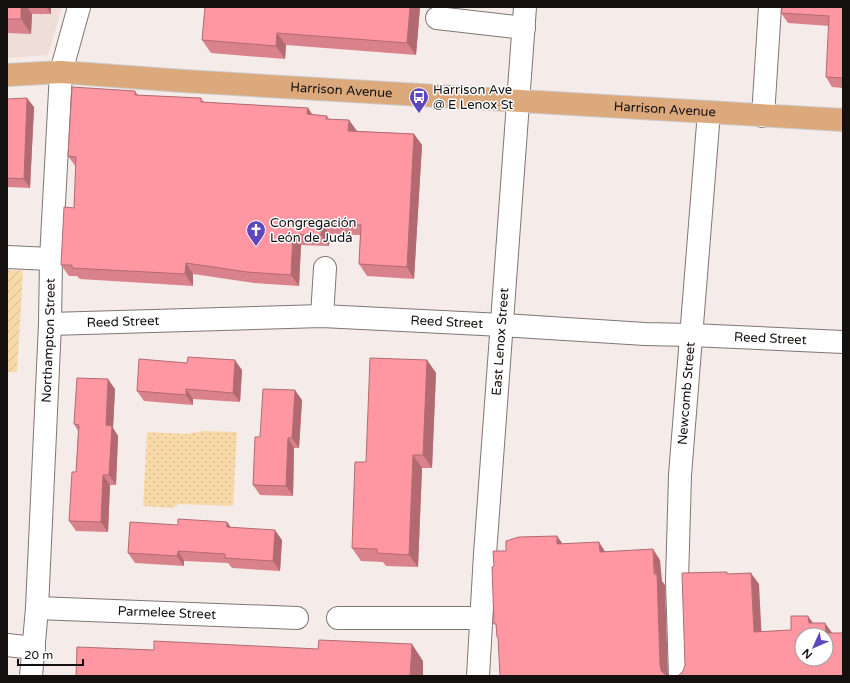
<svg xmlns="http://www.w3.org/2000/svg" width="850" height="683" viewBox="0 0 850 683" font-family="'Varela Round',sans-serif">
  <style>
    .built { fill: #efddd8 }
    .grass { fill: url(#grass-dots) }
    .garden { fill: url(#garden-furrows) }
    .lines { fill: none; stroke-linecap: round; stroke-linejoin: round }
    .minor-casing { stroke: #7f7674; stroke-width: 24 }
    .major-casing { stroke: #cbcaca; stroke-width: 24 }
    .minor { stroke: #fff; stroke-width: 22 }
    .major { stroke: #dca97c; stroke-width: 22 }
    .wall { fill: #da828b }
    .shaded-wall { fill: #b26a71 }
    .building { fill: #fe97a2; stroke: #b26a71; fill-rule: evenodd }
    .labels { text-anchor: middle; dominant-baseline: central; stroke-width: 3; stroke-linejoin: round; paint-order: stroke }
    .poi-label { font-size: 13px; fill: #13100f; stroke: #fff; text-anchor: start }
    .street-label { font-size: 13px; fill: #13100f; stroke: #fff }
  </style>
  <defs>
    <pattern id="grass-dots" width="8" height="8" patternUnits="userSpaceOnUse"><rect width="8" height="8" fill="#f8daa9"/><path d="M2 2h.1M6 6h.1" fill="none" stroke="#d4ba90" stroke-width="1.8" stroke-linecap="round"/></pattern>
    <pattern id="garden-furrows" width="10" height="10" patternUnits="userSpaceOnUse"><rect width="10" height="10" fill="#f8daa9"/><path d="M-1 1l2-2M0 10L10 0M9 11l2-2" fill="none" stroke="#d4ba90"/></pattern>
  </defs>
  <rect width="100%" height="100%" fill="#f5ebe9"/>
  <!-- built -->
  <path class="built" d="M7,7H62L48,55L7,58Z"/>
  <!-- grass -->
  <path class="grass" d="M204,431L237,432L233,506L179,504L173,508L143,506L147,432L186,434Z"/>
  <!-- garden -->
  <path class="garden" d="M7,270L23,271L17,372H7Z"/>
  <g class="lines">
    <defs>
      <g id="minor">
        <path d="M437,18L524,28"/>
        <path d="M763,116L770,7"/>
        <path d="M7,257L51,259"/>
        <path d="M322,316L325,268"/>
        <path id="s1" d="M50,324L322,316L502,325L645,334L691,335L843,342"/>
        <path id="s2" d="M37,608L297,618"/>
        <path d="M338,618H481"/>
        <path d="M7,645L34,648"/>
        <path id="s3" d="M31,676L37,608L50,324L51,259L61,72L79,7"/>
        <path id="s4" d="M478,676L485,554L525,7"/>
        <path id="s5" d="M680,676L677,581L680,475L709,112"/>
      </g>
      <g id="major">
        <path id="s6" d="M7,75L61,72L183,81L843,120"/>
      </g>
    </defs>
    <!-- minor casing -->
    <use href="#minor" class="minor-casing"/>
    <!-- major casing -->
    <use href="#major" class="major-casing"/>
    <!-- minor -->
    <use href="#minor" class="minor"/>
    <!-- major -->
    <use href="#major" class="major"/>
  </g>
  <!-- wall -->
  <path class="wall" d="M7,7H51V14H32L31,34L7,33Z
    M420,7L416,55L286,45L285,59L211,53L202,40Z
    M843,7V88L832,87L826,77L829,26L788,23L781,13Z
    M135,91L138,95L201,98L204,102L308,108L312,114L327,116L329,119L357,131L414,134L422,145L414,279L367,276L359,264L360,235L330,234L329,246L301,245L299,286L254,283L193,274V286L80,279L77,276H69L61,265L74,208L76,167L68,156Z
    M7,99L34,107L30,188L7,187Z
    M427,360L436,373L432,468H422L418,567L386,566L383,562L361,561L352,548L366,462Z
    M242,370L240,402L193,399V405L144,401L137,391Z
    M115,389L113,428L118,436L116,485H110L108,532L76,531L69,521L76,472L78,431L74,424Z
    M302,400L299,448H294L293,496L260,495L253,485L260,437Z
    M227,522L231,528L282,540L280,571L232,568L228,563L184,561V566L135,563L128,553L178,525Z"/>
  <!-- shaded-wall -->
  <path class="shaded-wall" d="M21,7H27L32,14L31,34L21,19Z
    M46,7H51V14Z
    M410,7H420L416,55L407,43Z
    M277,33L286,45L285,59L276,46Z
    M27,98L34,107L30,188L24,179Z
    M308,108L315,119L307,114Z
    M349,120L357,131H348Z
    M414,134L422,145L414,279L407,267Z
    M322,223L330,234L329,246L321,235Z
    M293,234L301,245L299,286L291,275Z
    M186,263L193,274V286L185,274Z
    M235,360L242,370L240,402L233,393Z
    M427,360L436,373L432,468L423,455Z
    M108,379L115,389L113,428L118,436L116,485L109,475L106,425Z
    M186,389L193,399V405L186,395Z
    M295,390L302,400L299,448L292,438Z
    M288,438L294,448L293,496L286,486Z
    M413,455L422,468L418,567L409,555Z
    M103,475L110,485L108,532L101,522Z
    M227,522L234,532L227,527Z
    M275,530L282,540L280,571L273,561Z
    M557,536L565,547L557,544Z
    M599,542L606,553L600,552Z
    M653,549L660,560L662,581L665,585L668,676H665L661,671L660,665Z
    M178,551L184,561V566L177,556Z
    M751,573L759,584L762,643L754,632Z
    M808,616L816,627L809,623Z
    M825,623L833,634L826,633Z
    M412,644L423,661V676H410Z"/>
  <!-- building -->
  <path class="building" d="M7,7H21V19H7Z
    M205,7H410L407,43L277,33L276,46L202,40Z
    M782,7H843V78L826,77L829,16L781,13Z
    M72,87L135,91V95L201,98V102L308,108L307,114L327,116L326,119L349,120L348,131L414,134L407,267L359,264L361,225L322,223L321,235L293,234L291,275L247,272L186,263L185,274L72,268V265H61L64,207L74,208L76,157L68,156Z
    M27,98L24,179L7,178V99Z
    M188,357L235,360L233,393L186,389V395L137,391L139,359L187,363Z
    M370,358L427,360L423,455H413L409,555L377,553V549L352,548L355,462H366Z
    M77,378L108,379L106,425L112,426L109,475H103L101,522L69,521L72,472H76L79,425L74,424Z
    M263,389L295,390L292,438H288L286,486L253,485L255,437H260Z
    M178,519L227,522V527L275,530L273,561L225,558V554L178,551L177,556L128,553L130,522L178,525Z
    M557,536V544L599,542L600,552L653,549L654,574H657L660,665L661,671L667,676H500L498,637H497L496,624H494L492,567L494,566L493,551H506V541L519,537Z
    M727,572V574L751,573L754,632L791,630V616H808L809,623H825L826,633H843V676H677H678L683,671L685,665L682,573ZM802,635H826V659H802Z
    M319,640L412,644L410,676H76L77,647L154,650V641L318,649Z"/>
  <!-- icons -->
  <defs>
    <symbol id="bus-pin" viewBox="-11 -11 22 30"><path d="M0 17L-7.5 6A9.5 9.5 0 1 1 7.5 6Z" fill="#5d47bf" stroke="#fff"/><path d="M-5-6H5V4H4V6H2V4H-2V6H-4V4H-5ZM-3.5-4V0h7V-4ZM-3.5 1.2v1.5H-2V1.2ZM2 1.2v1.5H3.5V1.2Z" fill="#fff"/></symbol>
    <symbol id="church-pin" viewBox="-11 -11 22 30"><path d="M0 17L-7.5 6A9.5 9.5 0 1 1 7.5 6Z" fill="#5d47bf" stroke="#fff"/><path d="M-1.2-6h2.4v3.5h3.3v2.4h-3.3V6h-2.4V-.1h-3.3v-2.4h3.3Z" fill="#fff"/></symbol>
  </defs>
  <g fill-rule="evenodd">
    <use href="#bus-pin" x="408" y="86" width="22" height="30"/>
    <use href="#church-pin" x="245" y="219" width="22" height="30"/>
  </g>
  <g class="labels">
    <!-- poi labels -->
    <g class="poi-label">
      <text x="433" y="90">Harrison Ave<tspan x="433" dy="15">@ E Lenox St</tspan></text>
      <text x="270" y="223">Congregación<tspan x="270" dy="15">León de Judá</tspan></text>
    </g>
    <!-- street labels -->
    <g class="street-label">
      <text stroke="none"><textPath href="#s6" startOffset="335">Harrison Avenue</textPath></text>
      <text stroke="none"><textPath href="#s6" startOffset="659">Harrison Avenue</textPath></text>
      <text stroke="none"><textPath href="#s1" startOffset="73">Reed Street</textPath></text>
      <text stroke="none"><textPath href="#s1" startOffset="397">Reed Street</textPath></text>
      <text stroke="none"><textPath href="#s1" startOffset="721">Reed Street</textPath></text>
      <text stroke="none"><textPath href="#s3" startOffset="336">Northampton Street</textPath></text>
      <text stroke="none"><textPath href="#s4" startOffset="335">East Lenox Street</textPath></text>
      <text stroke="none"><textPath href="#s5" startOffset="283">Newcomb Street</textPath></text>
      <text stroke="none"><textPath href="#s2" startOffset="130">Parmelee Street</textPath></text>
    </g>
  </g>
  <!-- border -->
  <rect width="850" height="683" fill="none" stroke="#13100f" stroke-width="16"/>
  <!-- north arrow -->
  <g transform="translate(814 647) rotate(225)"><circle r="19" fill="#ffffff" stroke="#a19f9f"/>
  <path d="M0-3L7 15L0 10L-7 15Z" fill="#5d47bf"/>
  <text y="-6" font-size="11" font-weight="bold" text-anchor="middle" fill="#13100f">N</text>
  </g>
  <!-- scale -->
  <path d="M18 659v6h65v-6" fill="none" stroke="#13100f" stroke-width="2"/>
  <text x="24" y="659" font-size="12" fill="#13100f" stroke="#ffffff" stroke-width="3" paint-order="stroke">20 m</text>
</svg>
